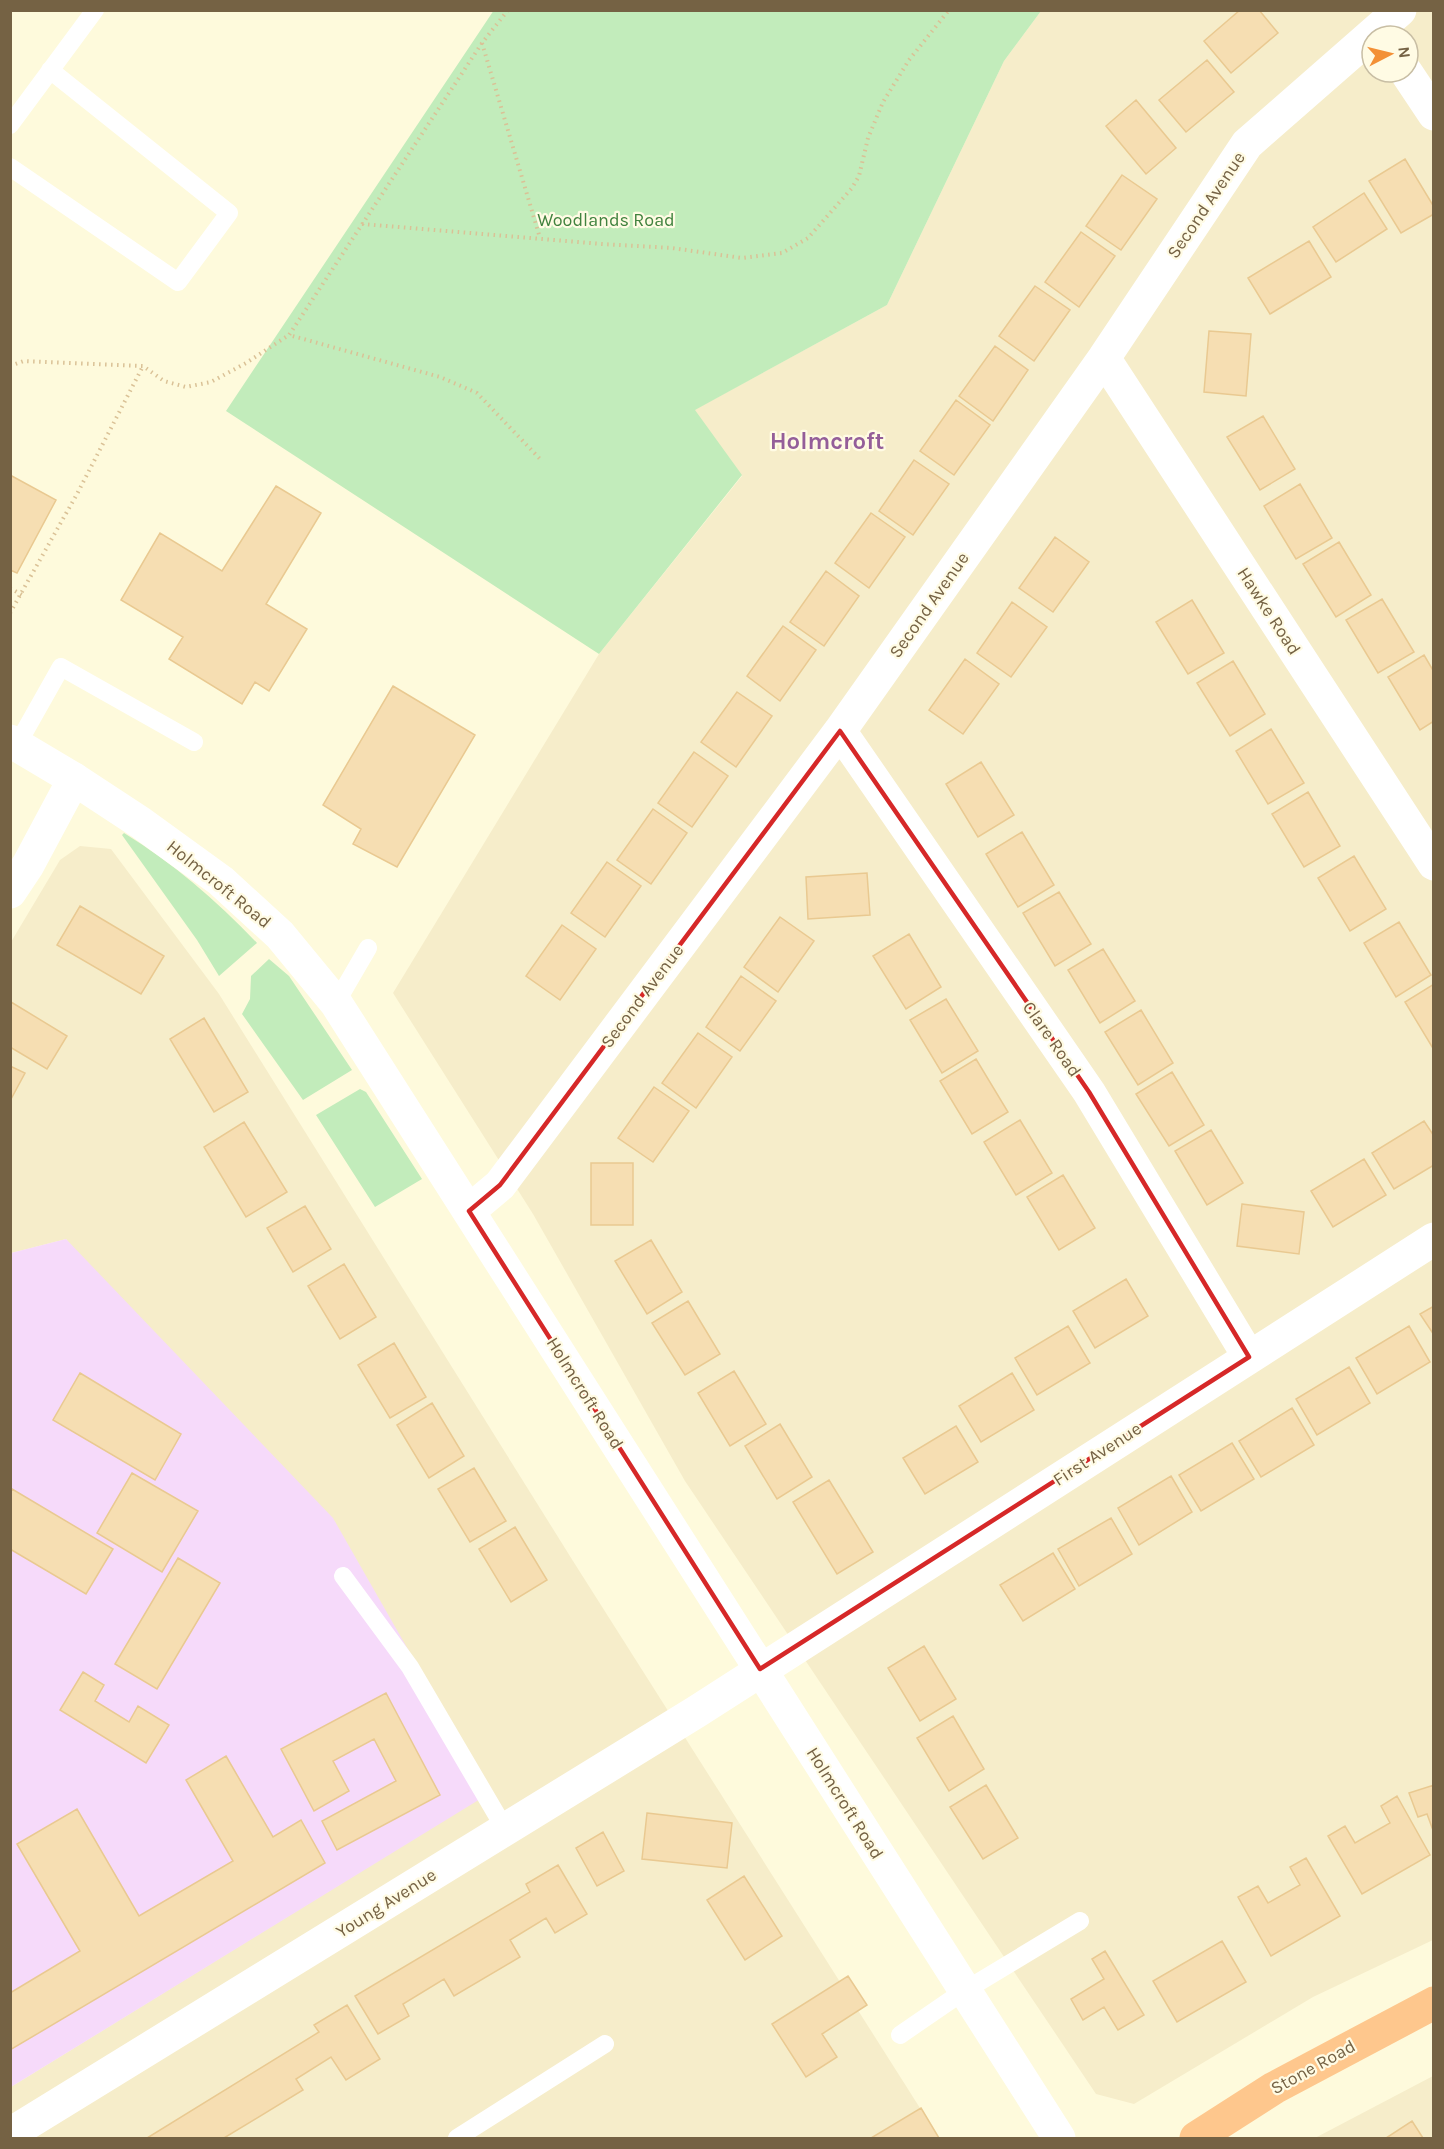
<svg xmlns="http://www.w3.org/2000/svg" width="1444" height="2149" viewBox="0 0 1444 2149" font-family="Karla,sans-serif">
  <style>
    .residential { fill: #f6edca; fill-rule: evenodd }
    .education { fill: #f6dafa }
    .green { fill: #c2ecbb }
    .building { fill: #f6deb2; stroke: #e9c991; stroke-width: 1.5 }
    .lines { fill: none; stroke-linecap: round; stroke-linejoin: round }
    .path { stroke: #dac196; stroke-width: 4; stroke-dasharray: 1.5 4.5; stroke-linecap: butt }
    .lane { stroke: #fff; stroke-width: 18 }
    .street { stroke: #fff; stroke-width: 33 }
    .secondary { stroke: #fff; stroke-width: 33 }
    .highway { stroke: #fec78d; stroke-width: 33 }
    .marked { fill: none; stroke: #d62828; stroke-width: 4.5; stroke-linejoin: round }
    .labels { text-anchor: middle; dominant-baseline: central; stroke-width: 4.5; stroke-linejoin: round; paint-order: stroke }
    .street-label { font-size: 18px; fill: #756244; stroke: #fffbe4 }
    .park-label { font-size: 18px; fill: #40823e; stroke: #fffbe4 }
    .district-label { font-size: 24px; font-weight: bold; fill: #945e99; stroke: #fffbe4 }
  </style>
  <rect width="100%" height="100%" fill="#fefadc"/>
  <!-- residential -->
  <path class="residential" d="M1041,11H1433V1940L1313,1997L1134,2104L1096,2094L685,1481L533,1214L393,993L599,654L742,476L694,410L887,305L1004,61ZM1372,36H1408V72H1372Z
    M80,846L111,849L219,994L573,1561L939,2138H11V2087L490,1792L66,1239L11,1253V942L60,860Z
    M1433,2076V2138H1315Z"/>
  <!-- education -->
  <path class="education" d="M66,1239L333,1518L490,1793L11,2087V1253Z"/>
  <!-- green -->
  <path class="green" d="M494,10L1041,11L1004,61L887,305L695,410L742,475L599,654L226,411Z
    M124,833C173,863 217,901 257,943L219,976L197,940L122,835Z
    M269,959L289,976L352,1070L303,1100L242,1014L250,999L251,976Z
    M360,1089L366,1092L422,1179L375,1207L316,1115Z"/>
  <!-- building -->
  <path class="building" d="M1240,10H1259L1278,33L1231,73L1204,41Z
    M1207,60L1234,92L1186,132L1159,100Z
    M1136,100L1176,148L1146,174L1106,126Z
    M1405,159L1434,207V214L1401,233L1369,181Z
    M1122,175L1157,199L1121,250L1086,226Z
    M1364,193L1387,229L1336,262L1313,227Z
    M1081,232L1115,256L1079,307L1045,282Z
    M1309,241L1331,277L1270,314L1248,278Z
    M1035,286L1070,310L1034,361L999,336Z
    M1209,331L1251,334L1246,396L1204,392Z
    M995,346L1028,370L993,421L959,396Z
    M956,400L990,425L954,475L920,451Z
    M1263,416L1295,469L1260,490L1227,437Z
    M914,460L949,484L913,535L879,511Z
    M10,475L56,500L17,573L10,570Z
    M1300,484L1332,538L1296,559L1264,506Z
    M276,486L321,513L266,604L307,629L269,691L255,682L242,704L169,659L183,637L121,600L160,533L222,571Z
    M871,513L905,537L869,588L835,563Z
    M1055,537L1089,562L1053,612L1019,588Z
    M1339,542L1371,595L1336,617L1303,564Z
    M826,571L859,596L824,646L790,622Z
    M1382,599L1414,652L1378,673L1346,620Z
    M1192,600L1224,653L1188,674L1156,622Z
    M1012,602L1047,627L1011,677L977,653Z
    M783,626L816,650L780,701L747,676Z
    M1424,655L1434,672V721L1420,730L1388,677Z
    M965,659L999,684L963,734L929,710Z
    M1233,661L1265,714L1230,736L1197,683Z
    M393,686L475,735L397,867L353,844L361,829L323,805Z
    M737,692L772,716L736,767L701,742Z
    M1271,729L1304,783L1268,804L1236,751Z
    M694,752L728,776L692,827L658,803Z
    M981,762L1014,815L978,837L946,784Z
    M1308,792L1340,846L1304,867L1272,814Z
    M653,809L687,833L651,884L617,860Z
    M1022,832L1054,885L1018,907L986,854Z
    M1354,856L1386,909L1350,931L1318,878Z
    M607,862L641,886L605,937L571,913Z
    M867,873L870,915L808,919L806,877Z
    M1059,892L1091,944L1055,966L1023,913Z
    M80,906L164,956L141,994L57,945Z
    M780,917L814,941L778,992L744,967Z
    M1399,922L1431,975L1396,997L1364,943Z
    M562,925L596,949L560,1000L526,976Z
    M909,934L941,987L906,1009L873,956Z
    M1103,949L1135,1001L1100,1023L1068,970Z
    M741,976L776,1001L740,1051L706,1027Z
    M1434,984V1050L1405,1002Z
    M946,999L978,1051L942,1073L910,1020Z
    M11,1002L67,1036L47,1069L10,1047Z
    M1141,1010L1173,1063L1138,1085L1105,1032Z
    M204,1018L248,1092L214,1112L170,1039Z
    M698,1033L732,1057L696,1108L662,1083Z
    M976,1059L1008,1112L972,1134L940,1081Z
    M10,1066L25,1073L10,1101Z
    M1172,1072L1204,1125L1169,1146L1136,1094Z
    M654,1087L689,1111L653,1162L618,1138Z
    M1020,1120L1052,1173L1016,1195L984,1142Z
    M1424,1121L1434,1136V1165L1394,1189L1372,1153Z
    M244,1122L287,1192L246,1217L204,1147Z
    M1211,1130L1243,1183L1207,1205L1175,1151Z
    M1364,1159L1386,1195L1333,1227L1311,1191Z
    M591,1163H633V1225H591Z
    M1063,1175L1095,1228L1059,1250L1027,1197Z
    M1242,1204L1304,1212L1299,1254L1237,1246Z
    M305,1206L331,1249L293,1272L267,1228Z
    M651,1240L682,1292L647,1314L615,1261Z
    M344,1264L376,1317L340,1339L308,1286Z
    M1126,1279L1148,1316L1095,1348L1073,1311Z
    M688,1301L720,1354L685,1375L652,1323Z
    M1434,1306V1335L1420,1314Z
    M1068,1326L1090,1363L1037,1395L1015,1358Z
    M1409,1326L1430,1362L1377,1394L1356,1358Z
    M394,1343L426,1397L390,1418L358,1365Z
    M1349,1367L1370,1403L1317,1435L1296,1399Z
    M734,1371L766,1424L730,1446L698,1393Z
    M80,1373L181,1434L155,1480L53,1420Z
    M1012,1373L1034,1410L981,1442L959,1406Z
    M432,1403L464,1456L429,1478L397,1425Z
    M1292,1408L1314,1445L1261,1477L1239,1441Z
    M780,1424L812,1477L777,1499L745,1446Z
    M956,1426L978,1462L925,1494L903,1458Z
    M1232,1443L1254,1479L1201,1511L1179,1475Z
    M474,1468L506,1521L470,1542L438,1489Z
    M132,1473L198,1511L162,1572L97,1533Z
    M1171,1476L1192,1512L1139,1545L1118,1508Z
    M829,1480L873,1552L837,1574L793,1502Z
    M12,1489L113,1549L86,1594L10,1549V1492Z
    M1111,1518L1132,1554L1079,1586L1058,1549Z
    M515,1527L547,1580L511,1602L479,1549Z
    M1053,1553L1075,1589L1023,1621L1000,1585Z
    M178,1558L220,1583L157,1689L115,1664Z
    M924,1646L956,1699L920,1721L888,1668Z
    M83,1672L104,1685L95,1701L129,1722L138,1706L169,1725L146,1763L60,1710Z
    M386,1693L440,1795L337,1850L322,1821L396,1781L374,1739L333,1761L349,1791L314,1811L281,1749Z
    M953,1716L984,1769L949,1791L917,1738Z
    M226,1756L273,1837L301,1820L325,1863L10,2050V1993L80,1951L17,1844L77,1809L139,1916L233,1861L186,1780Z
    M986,1785L1018,1838L983,1859L950,1807Z
    M1434,1785V1833L1427,1814L1418,1817L1409,1793Z
    M1397,1796L1430,1855L1362,1894L1328,1836L1345,1826L1355,1843L1390,1823L1381,1806Z
    M647,1813L732,1823L727,1868L642,1859Z
    M603,1832L624,1871L597,1886L576,1848Z
    M1306,1858L1340,1916L1271,1956L1238,1897L1258,1886L1268,1903L1300,1885L1290,1867Z
    M558,1865L587,1914L555,1933L546,1918L510,1940L520,1957L454,1996L444,1979L403,2004L409,2016L378,2034L355,1996L530,1892L526,1884Z
    M744,1876L782,1936L745,1960L707,1900Z
    M1222,1941L1246,1982L1177,2022L1153,1981Z
    M1105,1951L1144,2015L1118,2030L1104,2007L1083,2020L1071,1999L1104,1979L1092,1959Z
    M848,1976L867,2005L822,2034L837,2057L806,2077L772,2024Z
    M347,2005L380,2059L346,2080L331,2057L296,2079L303,2090L224,2138H147L319,2032L314,2025Z
    M921,2108L939,2138H871Z
    M1412,2121L1423,2138H1386Z"/>
  <g class="lines">
    <!-- path -->
    <path class="path" d="M508,10L482,43L289,335L440,377L477,393L541,460
      M482,43L540,238
      M362,224L602,244L672,248L742,258L782,253L808,238L852,188L859,176L868,138L883,102L909,60L949,10
      M10,366L24,361L143,366L164,381L186,387L211,382L246,363L289,335
      M10,588L22,595
      M10,613L77,494L143,366"/>
    <!-- lane -->
    <path class="lane" d="M10,125L95,10
      M10,167L178,282L229,213L50,70
      M17,745L61,667L194,742
      M336,1003L368,948
      M343,1576L410,1667L505,1829
      M900,2035L964,1991L1080,1921
      M457,2138L605,2044"/>
    <!-- street -->
    <path class="street" d="M1406,72L1434,114
      M1104,358L1434,864
      M840,731L1089,1092L1249,1357
      M10,892L28,865L74,779
      M469,1211L500,1185L840,731L1104,358L1247,144L1400,10
      M10,2134L696,1712L1434,1239"/>
    <!-- secondary -->
    <path class="secondary" d="M10,741L74,779L141,823L221,881L280,935L336,1003L1059,2138"/>
    <!-- highway -->
    <path class="highway" d="M1196,2138L1274,2088L1434,2003"/>
  </g>
  <!-- marked area -->
  <path class="marked" d="M840,731L1089,1092L1249,1357L760,1669L469,1211L500,1185Z"/>
  <g class="labels">
    <!-- street labels -->
    <g class="street-label">
      <text transform="translate(1206 205) rotate(-56)">Second Avenue</text>
      <text transform="translate(929 605) rotate(-55)">Second Avenue</text>
      <text transform="translate(1269 611) rotate(57)">Hawke Road</text>
      <text transform="translate(219 884) rotate(39)">Holmcroft Road</text>
      <text transform="translate(642 996) rotate(-53)">Second Avenue</text>
      <text transform="translate(1052 1039) rotate(55)">Clare Road</text>
      <text transform="translate(585 1393) rotate(58)">Holmcroft Road</text>
      <text transform="translate(1097 1454) rotate(-33)">First Avenue</text>
      <text transform="translate(845 1803) rotate(58)">Holmcroft Road</text>
      <text transform="translate(386 1903) rotate(-32)">Young Avenue</text>
      <text transform="translate(1313 2067) rotate(-29)">Stone Road</text>
    </g>
    <!-- park labels -->
    <g class="park-label">
      <text x="606" y="220">Woodlands Road</text>
    </g>
    <!-- district labels -->
    <g class="district-label">
      <text x="827" y="441">Holmcroft</text>
    </g>
  </g>
  <!-- border -->
  <rect width="1444" height="2149" fill="none" stroke="#756244" stroke-width="24"/>
  <!-- north arrow -->
  <g transform="translate(1390 54) rotate(83)"><circle r="28" fill="#fffbe4" stroke="#c8bea4" stroke-width="1.5"/>
  <path d="M0-4.5L10 22L0 15L-10 22Z" fill="#f39036"/>
  <text y="-9" font-size="16" font-weight="bold" text-anchor="middle" fill="#756244">N</text>
  </g>
</svg>
